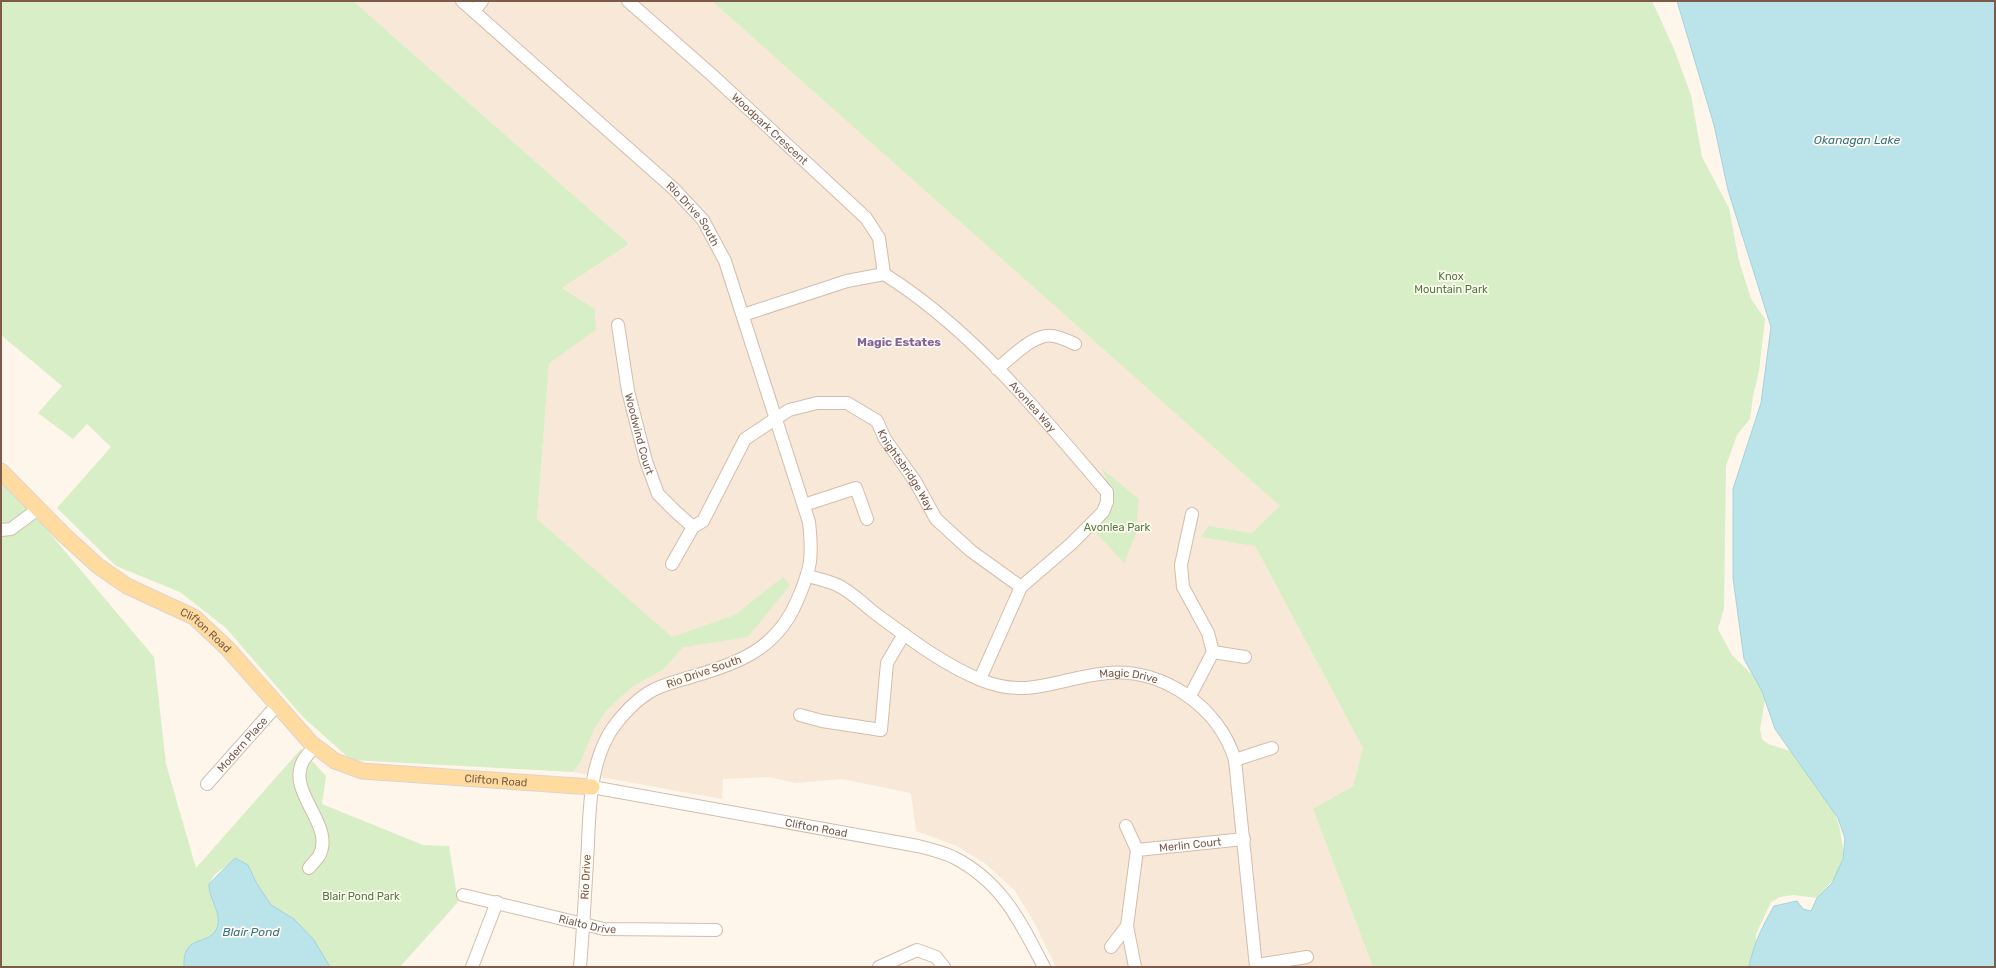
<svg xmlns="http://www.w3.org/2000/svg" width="1996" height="968" viewBox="0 0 1996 968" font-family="Rubik,sans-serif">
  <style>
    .residential { fill: #f7e8d7 }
    .green { fill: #d7eec6 }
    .water { fill: #bbe4ea; stroke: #a1d4dd }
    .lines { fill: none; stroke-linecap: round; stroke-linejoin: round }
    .minor-casing { stroke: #d3bdad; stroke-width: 14 }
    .major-casing { stroke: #ddd4d0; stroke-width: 17 }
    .minor { stroke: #fff; stroke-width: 12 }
    .major { stroke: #ffdba0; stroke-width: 15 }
    .labels { text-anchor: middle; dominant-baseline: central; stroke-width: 3.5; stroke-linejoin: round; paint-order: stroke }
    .street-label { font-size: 11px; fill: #7c5b4a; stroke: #fffaf2 }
    .park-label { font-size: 11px; fill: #517d3d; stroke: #fffaf2 }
    .water-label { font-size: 12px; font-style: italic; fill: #3b7782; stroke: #fffaf2 }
    .neighbourhood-label { font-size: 12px; font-weight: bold; fill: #856298; stroke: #fffaf2 }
  </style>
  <rect width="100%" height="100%" fill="#fef6ea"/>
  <!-- residential -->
  <path class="residential" d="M353,1H712L1016,268L1281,507L1252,533L1209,526L1255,546L1363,748L1353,786L1313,809L1373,967H1056L1033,920L1015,891L986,864L957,846L916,831L911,793L842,779L796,783L769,777L723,779L722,799L573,772L581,762L594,729L607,710L632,687L663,670L683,647L537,519L549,362L596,330L595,309L562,288L629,244Z"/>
  <!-- green -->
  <path class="green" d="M1,1H353L629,244L562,288L595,309L596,330L549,363L537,519L672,637L735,615L783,577L790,585L748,637L683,647L663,670L632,687L607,710L594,729L581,762L573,772L351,760L303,717L226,628L180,592L116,566L57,508L111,447L87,424L73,439L38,413L62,386L1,335Z
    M712,1H1652L1674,49L1691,95L1702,157L1729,208L1739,261L1751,299L1765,319L1759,371L1753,396L1750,419L1737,435L1726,466L1724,608L1718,629L1732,655L1767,689L1760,729L1762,739L1768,744L1790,751L1799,757L1825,787L1839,825L1844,854L1838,874L1817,898L1793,895L1780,897L1771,902L1756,934V941L1762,967H1373L1313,809L1353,786L1363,748L1255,546L1201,537L1209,526L1252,533L1280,506Z
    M1102,469L1139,499L1135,536L1124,563L1089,525L1111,491Z
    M1,483L26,505L154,657L166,764L196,868L301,749L326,776L322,804L423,845L449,846L458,902L400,967H319L289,926L232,862L215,874L209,884C208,898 221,914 218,927C212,945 182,933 184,967H1Z"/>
  <!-- water -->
  <path class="water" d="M1677,1H1995V967H1749C1753,945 1763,925 1774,906L1797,901L1803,909L1811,911L1817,898L1832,883L1843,859L1845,838L1838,818L1775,729L1762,691L1744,659L1733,578V489L1761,403L1771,327L1728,190L1714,125Z
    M235,858L248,865L257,884L271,905L294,919L314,940L330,967H184C182,934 207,946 216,930C224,916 208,898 209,884Z"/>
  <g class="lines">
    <defs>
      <g id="minor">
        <path id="s1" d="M462,1L674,189L703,220L725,261L809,522C813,558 811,569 797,601C777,648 740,663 694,676C679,681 662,684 648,693C634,702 622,715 612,729C587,767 590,818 587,861C585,896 583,932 580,967"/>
        <path id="s2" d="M628,1L712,75L866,218L879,238L884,274"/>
        <path d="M474,11L482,1"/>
        <path id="s3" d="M743,315L847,281L884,274C972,329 1040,414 1107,492V502L1103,512L1071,544L1021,587L980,679"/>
        <path id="s4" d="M618,325L628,391L646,461L658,494L676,512L693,527"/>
        <path d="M997,369C1011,358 1027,340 1045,336C1054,334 1067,340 1075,344"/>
        <path d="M804,505L856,488L867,519"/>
        <path d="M1,530L11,529L38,509"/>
        <path id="s5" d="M672,564L693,527L703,521L745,439L789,410L817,403H847L877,421L885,439L915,481L936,519L971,551L1021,587"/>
        <path id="s6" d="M808,576C818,579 828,581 837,585C851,591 864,605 876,614C909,638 942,664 981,680C1030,700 1060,677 1108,673C1163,668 1219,707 1235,760L1256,967"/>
        <path d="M1213,652L1245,657"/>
        <path d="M1190,696L1213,652L1208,633L1183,587L1181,565L1192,514"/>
        <path d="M800,715L822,721L881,730L887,663L904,634"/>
        <path d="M1235,760L1272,748"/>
        <path id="s7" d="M207,784L277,705"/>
        <path id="s8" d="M592,787L918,846C929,849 942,852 953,857C1002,882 1020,921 1044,967"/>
        <path d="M1126,826L1137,850"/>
        <path d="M309,868C312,864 316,860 319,856C336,825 286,793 303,761C306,756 311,751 315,746"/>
        <path id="s9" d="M463,895L604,929L716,930"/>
        <path d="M1111,947L1127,926"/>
        <path d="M1256,965L1307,957"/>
        <path d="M472,967L497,902"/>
        <path d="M879,967L917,950L936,957L944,967"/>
        <path id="s10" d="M1135,967L1127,926L1137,850L1244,839"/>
      </g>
      <g id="major">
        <path id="s11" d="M1,471L64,535L98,566L127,586L194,617L228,649L311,743L335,761L362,771L592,787"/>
      </g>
    </defs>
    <!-- minor casing -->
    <use href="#minor" class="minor-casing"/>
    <!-- major casing -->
    <use href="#major" class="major-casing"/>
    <!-- minor -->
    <use href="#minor" class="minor"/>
    <!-- major -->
    <use href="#major" class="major"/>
  </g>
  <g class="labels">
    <!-- street labels -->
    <g class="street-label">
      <text stroke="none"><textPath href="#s2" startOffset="191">Woodpark Crescent</textPath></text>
      <text stroke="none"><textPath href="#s1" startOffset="315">Rio Drive South</textPath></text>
      <text stroke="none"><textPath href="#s3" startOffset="347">Avonlea Way</textPath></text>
      <text stroke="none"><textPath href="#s4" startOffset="111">Woodwind Court</textPath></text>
      <text stroke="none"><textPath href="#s5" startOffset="350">Knightsbridge Way</textPath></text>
      <text stroke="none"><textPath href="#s11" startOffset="262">Clifton Road</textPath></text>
      <text transform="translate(704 672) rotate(-19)">Rio Drive South</text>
      <text stroke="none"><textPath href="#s6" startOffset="354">Magic Drive</textPath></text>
      <text stroke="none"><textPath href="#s7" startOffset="53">Modern Place</textPath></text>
      <text stroke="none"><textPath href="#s11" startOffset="610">Clifton Road</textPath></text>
      <text stroke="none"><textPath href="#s8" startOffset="228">Clifton Road</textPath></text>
      <text stroke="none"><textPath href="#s10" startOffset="172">Merlin Court</textPath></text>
      <text transform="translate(586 877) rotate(-87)">Rio Drive</text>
      <text stroke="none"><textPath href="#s9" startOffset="128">Rialto Drive</textPath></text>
    </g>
    <!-- park labels -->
    <g class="park-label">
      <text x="1451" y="276">Knox<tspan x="1451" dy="13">Mountain Park</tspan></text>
      <text x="1117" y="527">Avonlea Park</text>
      <text x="361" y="896">Blair Pond Park</text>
    </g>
    <!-- water labels -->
    <g class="water-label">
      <text x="1857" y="140">Okanagan Lake</text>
      <text x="251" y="932">Blair Pond</text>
    </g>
    <!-- neighbourhood labels -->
    <g class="neighbourhood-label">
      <text x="899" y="342">Magic Estates</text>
    </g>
  </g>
  <!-- border -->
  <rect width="1996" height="968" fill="none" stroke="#7c5b4a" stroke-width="4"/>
</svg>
